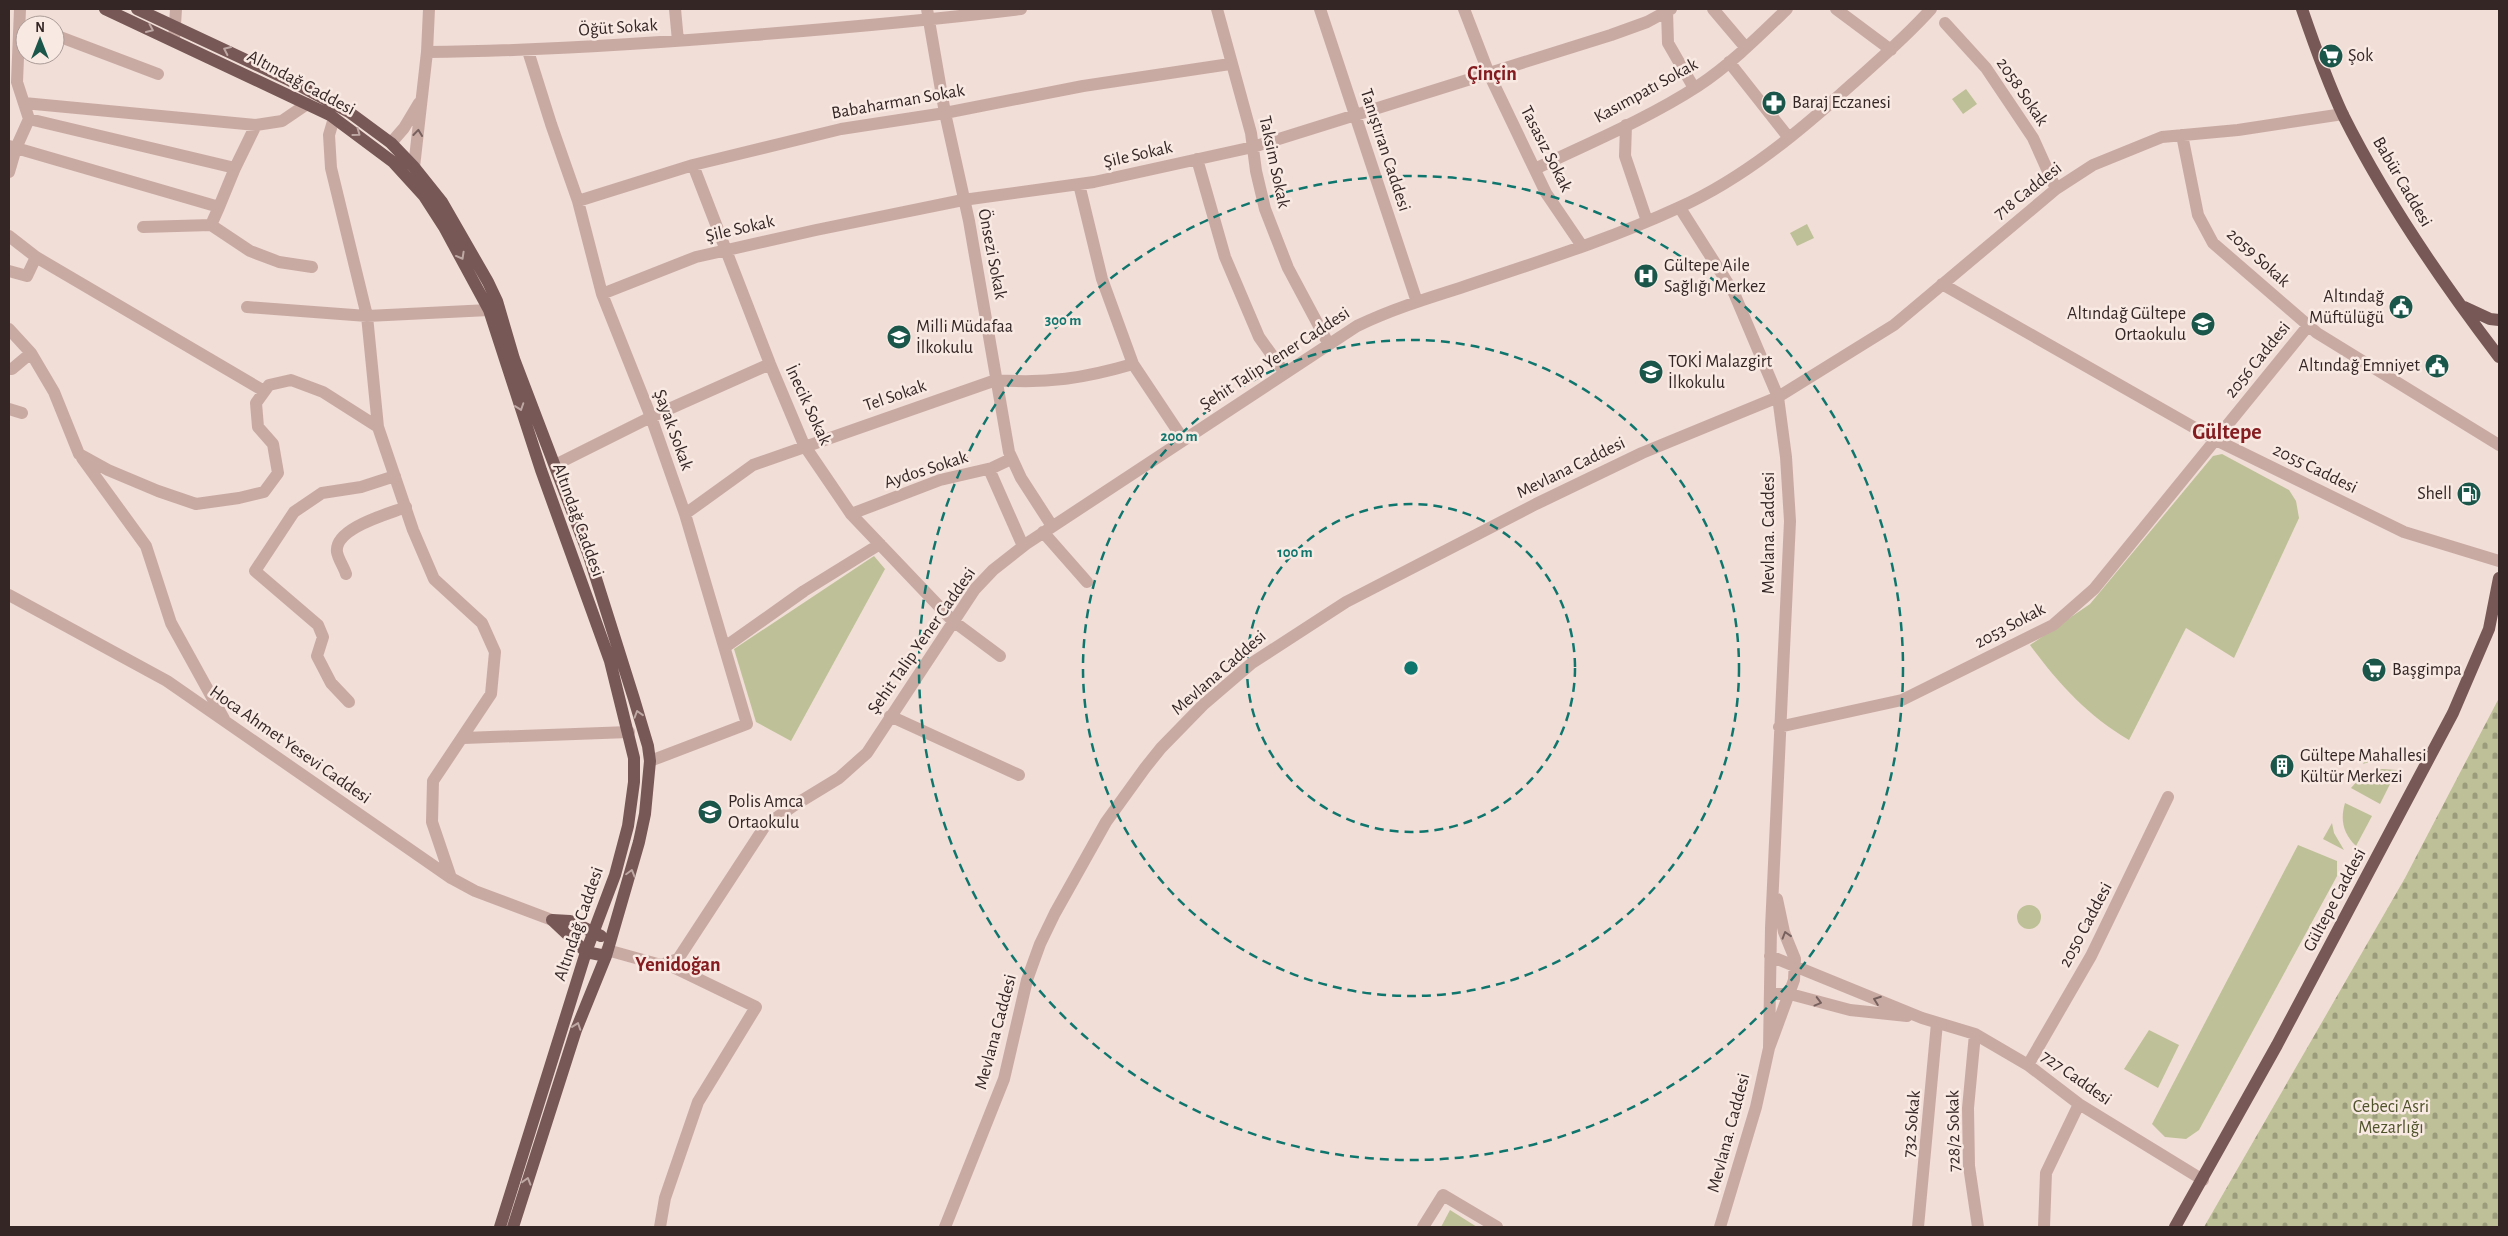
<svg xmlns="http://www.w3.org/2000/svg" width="2508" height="1236" viewBox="0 0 2508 1236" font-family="'Alegreya Sans',sans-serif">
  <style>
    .green { fill: #bec097 }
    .cemetery { fill: url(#cemetery-stones) }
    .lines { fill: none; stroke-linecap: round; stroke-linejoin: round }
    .minor { stroke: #c9aaa3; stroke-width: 12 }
    .major { stroke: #775856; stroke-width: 12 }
    .oneway { stroke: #bea8a4 }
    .oneway2 { stroke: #77615e }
    .ring { fill: none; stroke: #0f766e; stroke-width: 2.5; stroke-dasharray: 9 6 }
    .labels { text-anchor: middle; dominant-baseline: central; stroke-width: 5; stroke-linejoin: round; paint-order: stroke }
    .street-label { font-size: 18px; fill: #342625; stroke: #f9e9e3 }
    .poi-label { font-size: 18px; fill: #342625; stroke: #f9e9e3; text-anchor: start }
    .park-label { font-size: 18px; fill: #4f5329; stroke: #f9e9e3 }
    .quarter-label { font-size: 20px; font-weight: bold; fill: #851c20; stroke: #f9e9e3 }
    .district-label { font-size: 22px; font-weight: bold; fill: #851c20; stroke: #f9e9e3 }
    .centre { fill: #0f766e; stroke: #f9e9e3; stroke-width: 2.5 }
    .ring-label { font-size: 15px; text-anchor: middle; font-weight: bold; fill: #0f766e; stroke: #f9e9e3; stroke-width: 5; stroke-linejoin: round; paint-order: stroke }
  </style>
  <defs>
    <pattern id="cemetery-stones" width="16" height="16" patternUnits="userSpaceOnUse" patternTransform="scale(1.25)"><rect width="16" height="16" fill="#bec097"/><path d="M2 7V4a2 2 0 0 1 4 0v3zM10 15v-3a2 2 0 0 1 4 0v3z" fill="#9b9c7b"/></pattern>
  </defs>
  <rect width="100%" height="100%" fill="#f1ded7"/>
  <!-- green -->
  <path class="green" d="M1966,89L1977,104L1963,114L1952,99Z
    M1807,224L1814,238L1797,246L1790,233Z
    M2222,454L2289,490L2296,501L2299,518L2234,658L2186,628L2129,740C2088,716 2058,683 2030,645L2090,604L2213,456Z
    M874,556L885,569L791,741L756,722L734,649Z
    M2371,750L2389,759L2375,760L2363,764Z
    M2382,769L2397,770L2380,804L2351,788C2360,777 2369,772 2382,769Z
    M2345,803L2372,816L2356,846C2343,833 2340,820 2345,803Z
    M2332,823L2334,833L2344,850L2323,839Z
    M2298,845L2337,861V876L2199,1130L2186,1139L2165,1137L2152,1124Z
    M2017 917a12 12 0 1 1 24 0a12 12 0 1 1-24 0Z
    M2149,1030L2179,1045L2158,1088L2124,1069Z
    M1450,1210L1477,1227H1441Z"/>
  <!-- cemetery -->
  <path class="cemetery" d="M2499,698V1227H2204L2405,878Z"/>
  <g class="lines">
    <!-- minor -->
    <path class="minor" d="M20,9L17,82L29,119L16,148L219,207L235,168
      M675,9L678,41
      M927,9L945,113L969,221L1009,452L1021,478L1052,526
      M1217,9L1251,133L1256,171L1265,209L1288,268L1328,343
      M1320,9L1417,302
      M1464,9L1489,74L1546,193L1582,246
      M1713,9L1746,48
      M1836,9L1891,50
      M1667,11L1668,43L1694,88
      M1945,23L1986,68L2033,138L2056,189
      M55,35L158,74
      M174,40L176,9
      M528,51L551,124L578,201L602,294L651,417L685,514L747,724L650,761
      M427,52C536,51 644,44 753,35C842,28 932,20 1021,9
      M1729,62L1789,138
      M24,103L256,125L282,121L307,104
      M334,118L329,135L331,168L367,316L378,427L413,530L434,579L482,623L495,652L491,694L433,781L432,822L451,878
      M29,119L235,168L256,125
      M1626,125L1625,156L1647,221
      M2182,135L2198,215L2213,243L2317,333L2499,445
      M391,143L404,128L419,103
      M9,146L16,148L9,172
      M1197,159L1225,257L1259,337L1284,372
      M693,165L770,364L804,445L851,514L953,621L1000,656
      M414,167L427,52L429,9
      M1535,169C1589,143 1647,119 1698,86C1731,64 1759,36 1787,9
      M1079,184L1102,279L1133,364L1183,439
      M578,201L693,165L841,129L945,113L1083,86L1230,64
      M1680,208L1734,293L1778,397L1786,457L1790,521L1771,928L1769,1048
      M211,225L250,251L279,262L312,267
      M143,227L211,225L219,207
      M9,236L36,257L264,391
      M9,271L27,276L36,257
      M1942,284L2216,440L2404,532L2499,561
      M602,294L696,257L816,230L963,200L1094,182L1253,147L1611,35L1647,22L1671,9
      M247,307L367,316L489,310
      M9,329L31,353L54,392L79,454L108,470L158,491L196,504L239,498L264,492L278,473L273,444L258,427L256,403L269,385L291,380L323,392L378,427
      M9,369H12L31,353
      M9,409L22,413
      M82,458L146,546L171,623L224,719
      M555,465L651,417L770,364
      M989,469L1023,546
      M685,514L753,465L996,380C1047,384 1085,378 1133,364
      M851,514L940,480L992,468L1011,459
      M1043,532L1087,582
      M346,574C344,567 338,559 337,552C334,528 388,514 406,507
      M9,595L167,681L451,878L475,891L552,920
      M725,647L804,591L880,544
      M349,702L331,683L317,656L323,637L318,625L255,571L294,512L322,493L361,487L395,476
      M890,716L1019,775
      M1779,727L1902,700L2053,625L2094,589L2308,326
      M464,738L629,732
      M607,950L661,965L678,959L765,826L793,806L839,778L867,753L975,589L993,570L1026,544L1357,326C1390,310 1425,299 1460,288C1534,263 1609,240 1680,207C1744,178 1800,131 1852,84C1879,60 1907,36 1931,9
      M1770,956L1922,1018L1975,1034L2028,1065L2079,1104L2203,1180
      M1770,994H1790L1850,1010L1907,1016
      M1975,1034L1968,1108L1969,1166L1978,1227
      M2028,1065L2091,956L2168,797
      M660,1227L665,1198L698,1102L756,1007L667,964
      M945,1227L1004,1079L1027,980L1040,944L1055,913L1106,822L1145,768L1161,748L1203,705L1252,663L1346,602L1536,504L1642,453L1778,397L1894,325L2056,189L2093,165L2162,137L2238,130L2343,114
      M1423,1227L1443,1195L1497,1227
      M1720,1227L1756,1107L1769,1048L1794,980L1795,959L1784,932L1777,899
      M1918,1227L1937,1023
      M2044,1227L2046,1173L2079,1104"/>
    <!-- major -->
    <path class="major" d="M105,9L330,115L393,162L424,196L444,227L489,310L541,470L610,661L634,758V782L628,826L615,875L586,952L500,1227
      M137,9L287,79L349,112L391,143L414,167L442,202L488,282L497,301L514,359L588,553L634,699L648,746L650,761L645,814L639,842L606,956L576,1030L513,1227
      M2302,9C2314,44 2327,81 2343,115C2386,201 2441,281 2499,357
      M2464,307L2490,319L2499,320
      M552,920L586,952L606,956
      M552,920L570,921L601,936
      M2175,1227L2277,1045L2453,713L2489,629L2499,578"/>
  </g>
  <!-- one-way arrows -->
  <defs><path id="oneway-chevron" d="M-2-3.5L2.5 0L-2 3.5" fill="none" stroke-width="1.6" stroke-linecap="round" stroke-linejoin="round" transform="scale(1.25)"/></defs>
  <g class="oneway">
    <use href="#oneway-chevron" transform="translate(150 29) rotate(24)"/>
    <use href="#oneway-chevron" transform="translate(227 50) rotate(-155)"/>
    <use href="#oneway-chevron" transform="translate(357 133) rotate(36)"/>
    <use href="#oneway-chevron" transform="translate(461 256) rotate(61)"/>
    <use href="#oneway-chevron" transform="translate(520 407) rotate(71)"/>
    <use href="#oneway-chevron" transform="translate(638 714) rotate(-107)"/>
    <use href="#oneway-chevron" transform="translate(631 873) rotate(-74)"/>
    <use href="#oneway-chevron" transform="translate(577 1026) rotate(-71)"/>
    <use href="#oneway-chevron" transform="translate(527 1181) rotate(-73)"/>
  </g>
  <g class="oneway2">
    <use href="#oneway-chevron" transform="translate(418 133) rotate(-84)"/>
    <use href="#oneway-chevron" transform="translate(1786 935) rotate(-107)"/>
    <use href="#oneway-chevron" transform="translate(1877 1000) rotate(-160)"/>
    <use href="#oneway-chevron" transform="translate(1818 1002) rotate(15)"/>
  </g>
  <!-- distance rings -->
  <g class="ring">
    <circle cx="1411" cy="668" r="164"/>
    <circle cx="1411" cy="668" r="328"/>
    <circle cx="1411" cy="668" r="492"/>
  </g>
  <!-- icons -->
  <defs>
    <symbol id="supermarket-disc" viewBox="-11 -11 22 22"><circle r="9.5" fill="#1a564a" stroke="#f9e9e3"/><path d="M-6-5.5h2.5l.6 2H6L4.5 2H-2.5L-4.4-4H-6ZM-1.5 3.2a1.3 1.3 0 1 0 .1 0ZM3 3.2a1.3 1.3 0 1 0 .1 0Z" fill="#fff"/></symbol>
    <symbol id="pharmacy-disc" viewBox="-11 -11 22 22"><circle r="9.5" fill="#1a564a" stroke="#f9e9e3"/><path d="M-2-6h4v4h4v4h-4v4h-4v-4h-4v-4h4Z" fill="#fff"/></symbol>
    <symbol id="hospital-disc" viewBox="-11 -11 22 22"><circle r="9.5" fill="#1a564a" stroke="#f9e9e3"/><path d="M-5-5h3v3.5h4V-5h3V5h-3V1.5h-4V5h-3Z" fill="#fff"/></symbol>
    <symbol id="civic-disc" viewBox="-11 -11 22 22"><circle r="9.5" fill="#1a564a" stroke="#f9e9e3"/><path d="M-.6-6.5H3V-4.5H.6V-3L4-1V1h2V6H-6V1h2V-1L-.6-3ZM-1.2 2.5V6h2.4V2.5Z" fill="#fff"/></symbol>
    <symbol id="school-disc" viewBox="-11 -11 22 22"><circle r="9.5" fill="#1a564a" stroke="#f9e9e3"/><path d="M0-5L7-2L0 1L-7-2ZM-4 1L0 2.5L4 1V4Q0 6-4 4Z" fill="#fff"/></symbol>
    <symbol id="fuel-disc" viewBox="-11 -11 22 22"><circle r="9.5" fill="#1a564a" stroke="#f9e9e3"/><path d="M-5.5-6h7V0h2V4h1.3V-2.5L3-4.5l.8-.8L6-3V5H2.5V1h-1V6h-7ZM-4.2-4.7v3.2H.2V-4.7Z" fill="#fff"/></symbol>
    <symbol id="building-disc" viewBox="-11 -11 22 22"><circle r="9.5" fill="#1a564a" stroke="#f9e9e3"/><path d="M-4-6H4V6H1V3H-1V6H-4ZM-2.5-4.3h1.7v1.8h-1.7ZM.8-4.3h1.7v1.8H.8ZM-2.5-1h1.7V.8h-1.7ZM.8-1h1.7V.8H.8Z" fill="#fff"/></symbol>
  </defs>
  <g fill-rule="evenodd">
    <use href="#supermarket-disc" x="2317" y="42" width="28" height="28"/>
    <use href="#pharmacy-disc" x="1760" y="89" width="28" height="28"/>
    <use href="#hospital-disc" x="1632" y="262" width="28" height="28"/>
    <use href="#civic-disc" x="2387" y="293" width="28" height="28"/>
    <use href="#school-disc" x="2189" y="310" width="28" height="28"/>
    <use href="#school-disc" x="885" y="323" width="28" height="28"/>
    <use href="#civic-disc" x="2423" y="352" width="28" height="28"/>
    <use href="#school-disc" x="1637" y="358" width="28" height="28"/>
    <use href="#fuel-disc" x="2455" y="480" width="28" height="28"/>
    <use href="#supermarket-disc" x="2360" y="656" width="28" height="28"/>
    <use href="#building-disc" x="2268" y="752" width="28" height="28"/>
    <use href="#school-disc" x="696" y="798" width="28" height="28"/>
  </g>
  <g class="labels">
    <!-- street labels -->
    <g class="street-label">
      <text transform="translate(618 28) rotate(-4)">Öğüt Sokak</text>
      <text transform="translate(301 83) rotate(28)">Altındağ Caddesi</text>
      <text transform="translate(1646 91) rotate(-29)">Kasımpatı Sokak</text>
      <text transform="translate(2022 92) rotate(56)">2058 Sokak</text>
      <text transform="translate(898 102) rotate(-10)">Babaharman Sokak</text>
      <text transform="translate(1546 149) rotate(63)">Tasasız Sokak</text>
      <text transform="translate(1385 150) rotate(72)">Tanıştıran Caddesi</text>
      <text transform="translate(1138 155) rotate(-13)">Şile Sokak</text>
      <text transform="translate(1274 162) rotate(78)">Taksim Sokak</text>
      <text transform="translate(2402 182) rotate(60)">Babür Caddesi</text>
      <text transform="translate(2028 191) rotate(-38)">718 Caddesi</text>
      <text transform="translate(740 229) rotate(-13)">Şile Sokak</text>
      <text transform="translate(992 254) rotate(79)">Önsezi Sokak</text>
      <text transform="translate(2258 258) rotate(42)">2059 Sokak</text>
      <text transform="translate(1275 359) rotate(-33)">Şehit Talip Yener Caddesi</text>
      <text transform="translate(2258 360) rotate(-51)">2056 Caddesi</text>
      <text transform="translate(895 396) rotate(-19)">Tel Sokak</text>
      <text transform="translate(808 405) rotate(65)">İnecik Sokak</text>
      <text transform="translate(673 430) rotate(70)">Şayak Sokak</text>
      <text transform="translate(1571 468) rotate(-26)">Mevlana Caddesi</text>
      <text transform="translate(2315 469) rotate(26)">2055 Caddesi</text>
      <text transform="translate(926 470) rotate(-18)">Aydos Sokak</text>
      <text transform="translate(578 520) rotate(70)">Altındağ Caddesi</text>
      <text transform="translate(1769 533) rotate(-90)">Mevlana. Caddesi</text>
      <text transform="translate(2010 626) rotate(-28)">2053 Sokak</text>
      <text transform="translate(922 641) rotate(-55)">Şehit Talip Yener Caddesi</text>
      <text transform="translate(1219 673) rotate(-41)">Mevlana Caddesi</text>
      <text transform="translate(290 745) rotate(35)">Hoca Ahmet Yesevi Caddesi</text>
      <text transform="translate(2335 900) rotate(-62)">Gültepe Caddesi</text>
      <text transform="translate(579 924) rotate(-71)">Altındağ Caddesi</text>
      <text transform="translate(2086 925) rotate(-62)">2050 Caddesi</text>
      <text transform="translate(996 1032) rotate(-75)">Mevlana Caddesi</text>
      <text transform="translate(2076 1078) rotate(35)">727 Caddesi</text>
      <text transform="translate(1912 1124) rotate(-85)">732 Sokak</text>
      <text transform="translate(1954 1131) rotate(-91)">728/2 Sokak</text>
      <text transform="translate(1729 1133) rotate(-75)">Mevlana. Caddesi</text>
    </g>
    <!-- poi labels -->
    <g class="poi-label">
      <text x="2348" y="56">Şok</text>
      <text x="1792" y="103">Baraj Eczanesi</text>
      <text x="1664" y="266">Gültepe Aile<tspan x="1664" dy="21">Sağlığı Merkez</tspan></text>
      <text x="2384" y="297" text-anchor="end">Altındağ<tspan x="2384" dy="21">Müftülüğü</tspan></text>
      <text x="2186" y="314" text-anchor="end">Altındağ Gültepe<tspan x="2186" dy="21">Ortaokulu</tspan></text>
      <text x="916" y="327">Milli Müdafaa<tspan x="916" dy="21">İlkokulu</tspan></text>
      <text x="1668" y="362">TOKİ Malazgirt<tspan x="1668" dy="21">İlkokulu</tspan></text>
      <text x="2420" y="366" text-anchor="end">Altındağ Emniyet</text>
      <text x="2452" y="494" text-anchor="end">Shell</text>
      <text x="2392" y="670">Başgimpa</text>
      <text x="2300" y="756">Gültepe Mahallesi<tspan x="2300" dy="21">Kültür Merkezi</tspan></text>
      <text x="728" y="802">Polis Amca<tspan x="728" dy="21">Ortaokulu</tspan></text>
    </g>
    <!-- park labels -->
    <g class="park-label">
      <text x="2391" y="1107">Cebeci Asri<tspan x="2391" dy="21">Mezarlığı</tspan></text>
    </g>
    <!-- quarter labels -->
    <g class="quarter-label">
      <text x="1492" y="74">Çinçin</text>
      <text x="678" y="965">Yenidoğan</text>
    </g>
    <!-- district labels -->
    <g class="district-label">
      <text x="2227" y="432">Gültepe</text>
    </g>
  </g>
  <circle cx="1411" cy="668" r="8" class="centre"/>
  <g class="ring-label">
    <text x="1063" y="325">300 m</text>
    <text x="1179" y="441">200 m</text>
    <text x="1295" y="557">100 m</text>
  </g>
  <!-- border -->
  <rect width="2508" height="1236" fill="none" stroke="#342625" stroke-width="20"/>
  <!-- north arrow -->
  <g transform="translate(40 40)"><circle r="24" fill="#f9e9e3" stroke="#aa9b97"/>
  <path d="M0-4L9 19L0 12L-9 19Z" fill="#1a564a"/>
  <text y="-8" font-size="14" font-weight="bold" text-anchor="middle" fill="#342625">N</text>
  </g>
</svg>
